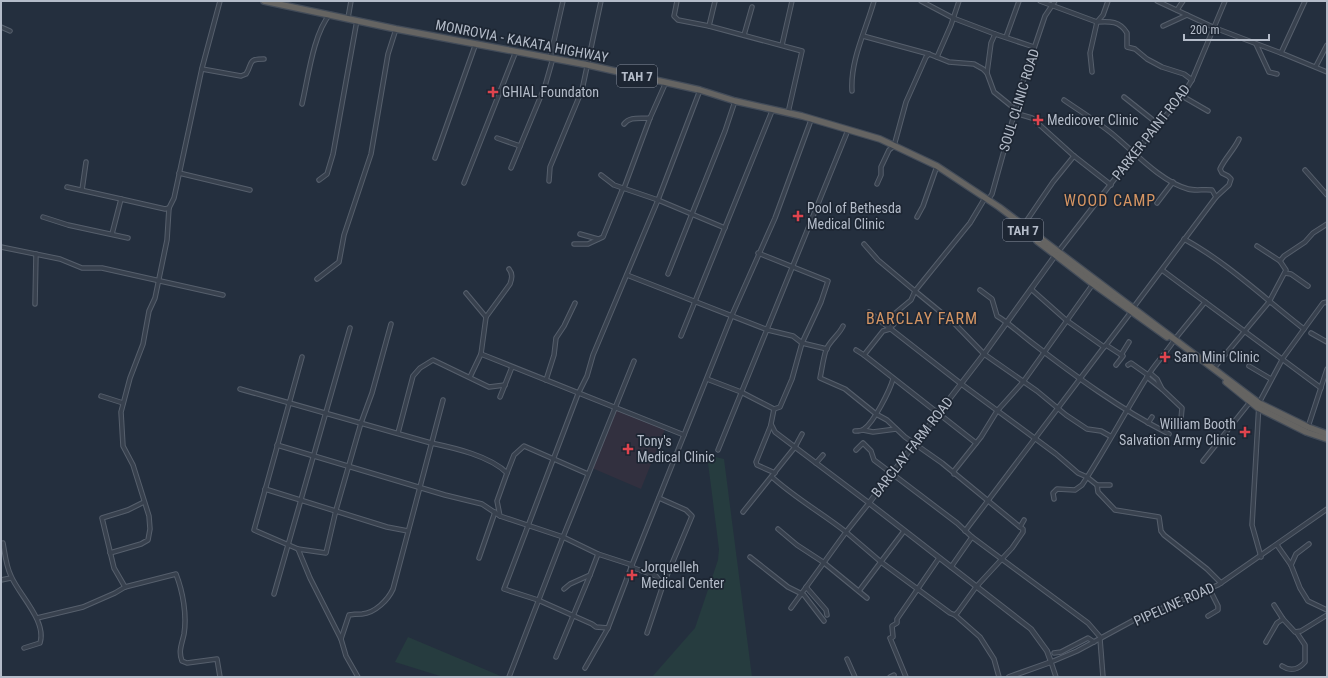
<svg xmlns="http://www.w3.org/2000/svg" width="1328" height="678" font-family="'Roboto Condensed',sans-serif">
<style>
.medical{fill:#32303f}
.green{fill:#263c3f}
.lines{fill:none;stroke-linecap:round;stroke-linejoin:round}
.minor-casing{stroke:#565f6c;stroke-width:5.5}
.tertiary-casing{stroke:#565f6c;stroke-width:6}
.trunk-casing{stroke:#434c59;stroke-width:8}
.minor{stroke:#38414e;stroke-width:3.5}
.tertiary{stroke:#38414e;stroke-width:4}
.trunk{stroke:#656462;stroke-width:5.5}
.health-dot{fill:#e0444e;stroke:#1d2633;stroke-width:1.5}
.labels{text-anchor:middle;stroke-width:3.5;stroke-linejoin:round;paint-order:stroke}
.shield{fill:#1d2633;stroke:#878f9c;stroke-width:1}
.shield-label{font-size:13px;font-weight:bold;fill:#b4bcc9}
.street-label{font-size:14px;fill:#b4bcc9;stroke:#1d2633}
.poi-label{font-size:14px;fill:#b4bcc9;stroke:#1d2633;text-anchor:start}
.quarter-label{font-size:16px;letter-spacing:1px;fill:#d59563;stroke:#1d2633}
</style>
<rect width="100%" height="100%" fill="#242f3e"/>
<path class="medical" d="M615 409 665 429 641 489 592 468Z"/>
<g class="green">
<path d="M707 455 724 459 752 677H652L695 628 718 560 719 549Z"/>
<path d="M408 637 503 677H443L395 662Z"/>
</g>
<g class="lines">
<defs>
<g id="minor">
<path d="M677 1 674 16 678 20 709 26 802 51 788 113"/>
<path d="M921 1 953 18 995 34"/>
<path d="M1040 1 1097 22 1090 53 1092 72"/>
<path d="M1157 1 1215 28 1281 53 1327 72"/>
<path d="M1177 10 1183 1"/>
<path d="M348 18 351 1"/>
<path d="M1097 22C1110 21 1120 21 1127 33V47L1135 49 1147 59 1162 67 1184 74 1192 80"/>
<path d="M1097 22 1103 15 1108 1"/>
<path d="M709 26 715 1"/>
<path d="M1163 26 1187 15"/>
<path d="M1 27 10 31"/>
<path d="M744 35 752 7"/>
<path d="M863 36 929 54"/>
<path d="M1006 37 1019 1"/>
<path d="M1256 44 1269 72 1277 74"/>
<path d="M782 45 792 1"/>
<path d="M1281 53 1305 1"/>
<path d="M937 57 951 25 959 1"/>
<path d="M550 58 563 1"/>
<path d="M1316 66 1327 45"/>
<path d="M202 69 241 76 246 74C253 63 247 59 264 59"/>
<path d="M987 73 991 43 995 34 1034 47"/>
<path d="M852 91C850 60 866 30 874 1"/>
<path d="M1182 96 1208 111"/>
<path d="M1124 97 1158 124"/>
<path d="M1064 100C1081 112 1100 123 1116 137 1136 154 1162 182 1188 189 1195 191 1204 189 1212 190L1216 197 1133 308"/>
<path d="M302 104C308 79 313 34 330 14"/>
<path d="M1015 113 1032 118 1074 156 1111 185"/>
<path d="M624 124C630 116 640 119 650 118"/>
<path d="M497 138 520 146"/>
<path d="M435 158 476 43"/>
<path d="M511 168 545 86 553 58"/>
<path d="M1305 170 1327 195"/>
<path d="M179 173 250 190"/>
<path d="M601 175 614 185 658 200 725 228"/>
<path d="M319 180 327 174 333 154 357 20"/>
<path d="M549 181 550 167 582 90 601 1"/>
<path d="M464 183 516 51"/>
<path d="M877 184 881 175V167L889 150 894 146 906 102 926 57 929 54 949 62 974 64 983 69 987 73 994 92 1015 109"/>
<path d="M67 187 121 199"/>
<path d="M624 188 650 118 666 82"/>
<path d="M82 190 86 162"/>
<path d="M1216 197 1229 185 1231 179 1228 176 1222 173 1220 169C1225 158 1234 150 1239 139"/>
<path d="M985 198 970 223 915 291 954 323 984 354 1037 391 1066 415 1087 429 1101 431 1110 436"/>
<path d="M988 200 992 194 1025 75 1045 16 1055 1"/>
<path d="M1157 203 1173 182"/>
<path d="M43 217 68 225 128 238"/>
<path d="M917 217 923 206 937 166"/>
<path d="M1023 226 1053 182 1074 156"/>
<path d="M112 234 121 199 165 209 169 208"/>
<path d="M580 234 598 239"/>
<path d="M1184 239C1228 263 1265 299 1304 329L1283 358 1259 403 1252 525 1261 557"/>
<path d="M574 244H588L603 237 623 188"/>
<path d="M864 244 878 260 915 291 911 300 893 315 894 324 890 328"/>
<path d="M1257 246 1280 261 1286 270 1269 302"/>
<path d="M1 247 60 259 82 268H102L223 295"/>
<path d="M1058 252 1134 154 1182 96 1192 80 1225 1"/>
<path d="M758 253 828 281 821 302 802 343 792 379 780 407 774 409"/>
<path d="M1280 261 1284 256 1305 242 1313 233 1327 224"/>
<path d="M1162 270 1321 388"/>
<path d="M1285 273 1291 274 1308 286"/>
<path d="M668 274 725 131 735 101"/>
<path d="M627 275 768 330 793 336 802 343 827 349"/>
<path d="M317 279 339 262 344 235 371 154 388 54 396 29"/>
<path d="M1031 289 1066 320 1104 347 1106 345 1123 356 1116 365"/>
<path d="M980 290 992 299 997 316C1009 323 1019 333 1031 342 1075 376 1120 409 1169 434"/>
<path d="M466 293 486 317 481 354 684 435"/>
<path d="M35 304 36 254"/>
<path d="M869 312 960 383 1056 454 1078 473 1087 477 1097 485H1110"/>
<path d="M486 317 510 284C512 278 513 274 509 269"/>
<path d="M843 326C839 335 830 340 826 350 823 359 822 369 820 378L845 389 876 414 887 420 905 437 942 463 1020 527"/>
<path d="M890 329 883 331 864 355 976 443"/>
<path d="M1304 329 1323 303 1327 302"/>
<path d="M1311 333 1327 342"/>
<path d="M681 336 772 111"/>
<path d="M1175 339 1205 302"/>
<path d="M1106 345 1131 312"/>
<path d="M856 350 864 355"/>
<path d="M1121 355 1129 342"/>
<path d="M302 357 254 530 298 549 326 553 336 510 361 423 372 393 391 324"/>
<path d="M1128 365 1131 363 1148 375"/>
<path d="M1249 366 1271 379"/>
<path d="M1214 368 1269 302"/>
<path d="M1150 373 1157 379 1162 389 1182 408 1181 419"/>
<path d="M470 377 481 354"/>
<path d="M1147 377 1162 389"/>
<path d="M707 379 741 392 774 409 771 424 775 432 869 503 846 532 881 562 950 613 955 615 958 612 976 587 1012 548 1023 532V529L1020 527 1024 520"/>
<path d="M546 380 554 355 556 338 564 326 575 303"/>
<path d="M240 389 431 443C455 448 490 456 507 473L497 501 500 516 563 537 598 554 632 565"/>
<path d="M101 396 123 403"/>
<path d="M500 397 512 367"/>
<path d="M1148 423 1152 417"/>
<path d="M771 425 756 462 757 465 775 473"/>
<path d="M1308 427 1327 369"/>
<path d="M863 430 873 432 896 429"/>
<path d="M855 431C858 431 862 431 864 429 874 422 890 390 893 379"/>
<path d="M398 433 413 376 420 368 433 360 489 387 505 385"/>
<path d="M277 445 445 495 482 504 500 516"/>
<path d="M718 450 848 130"/>
<path d="M856 450 863 443 871 451 874 460 957 523 972 537 951 567"/>
<path d="M1203 461 1250 402"/>
<path d="M816 463 823 455"/>
<path d="M507 473 514 455 524 446 588 474"/>
<path d="M954 474V471L981 437 997 411 1023 382 1093 284"/>
<path d="M772 477C795 498 822 513 846 532L791 608"/>
<path d="M1097 485 1098 492 1115 510 1159 517 1161 531 1164 535 1207 569 1221 583"/>
<path d="M265 489 387 527 408 531"/>
<path d="M1054 499 1053 493 1057 489 1075 490 1082 485C1105 450 1125 412 1147 377 1155 364 1165 354 1173 342"/>
<path d="M743 512 795 447 802 434"/>
<path d="M778 529 797 545 823 562 867 598"/>
<path d="M965 531 1104 347"/>
<path d="M972 537 1088 623 1101 638"/>
<path d="M3 543C5 554 6 566 11 576 19 595 47 621 40 643L24 648"/>
<path d="M1277 545 1291 565 1300 588 1308 601 1327 610"/>
<path d="M298 549 310 578 341 639"/>
<path d="M110 553 141 544 148 540 150 529 149 516 133 465 123 446 121 412 130 378 143 344 149 311 155 298 167 240 169 208 174 198 202 68 220 1"/>
<path d="M750 557 788 587 804 595 824 621"/>
<path d="M479 558 495 512"/>
<path d="M1291 565 1296 554 1309 544"/>
<path d="M631 567 656 576 663 585"/>
<path d="M1 580 11 578"/>
<path d="M125 587 114 568 102 518 128 510 144 502"/>
<path d="M806 587 826 610 827 615"/>
<path d="M564 589 570 584 590 575 598 554"/>
<path d="M859 591 904 531"/>
<path d="M274 594 350 328"/>
<path d="M1274 605 1283 619 1295 632 1301 631 1327 615"/>
<path d="M955 615 980 637 994 659 999 677"/>
<path d="M1208 616 1218 610V606L1209 588"/>
<path d="M37 618 83 607 115 593 125 587 176 574C183 592 187 615 184 634 182 644 178 651 182 661L187 663 217 659 220 677"/>
<path d="M608 628 596 627 592 624 538 600 504 589 578 394 587 376 593 355 658 200 700 90"/>
<path d="M647 633 663 585 692 516 686 510 659 498"/>
<path d="M1100 639 1103 677"/>
<path d="M1266 642 1277 623 1283 619"/>
<path d="M1054 653 1061 652 1088 638 1094 642"/>
<path d="M556 657 590 575"/>
<path d="M847 659 855 677"/>
<path d="M1282 666C1291 672 1299 669 1305 662V645L1297 633"/>
<path d="M585 668 608 628 632 565 732 315 775 218 811 120"/>
<path d="M358 677 346 656 341 639 349 615C354 614 358 614 362 614 375 613 388 600 393 589L443 400"/>
<path d="M509 677 563 537 634 361"/>
<path d="M890 677 894 675"/>
<path d="M906 677 890 638 893 637 892 626 897 623V619L939 558"/>
<path d="M1056 677 1051 662 1077 651 1136 619 1218 585 1327 509"/>
</g>
<path id="tertiary" d="M1009 677 1051 662 1047 651 1031 629 869 503 984 354 1057 253"/>
<g id="trunk">
<path d="M264 1 396 29 588 65 700 90 735 101 802 116 880 139 937 166 999 207 1259 403 1308 427 1327 434"/>
<path d="M1037 241 1093 284 1167 337"/>
<path d="M1226 382 1258 408 1306 432 1327 439"/>
</g>
</defs>
<use href="#minor" class="minor-casing"/>
<use href="#tertiary" class="tertiary-casing"/>
<use href="#trunk" class="trunk-casing"/>
<use href="#minor" class="minor"/>
<use href="#tertiary" class="tertiary"/>
<use href="#trunk" class="trunk"/>
</g>
<g class="health-dot">
<path d="M491 86h4v4h4v4h-4v4h-4v-4h-4v-4h4z"/>
<path d="M1036 114h4v4h4v4h-4v4h-4v-4h-4v-4h4z"/>
<path d="M796 210h4v4h4v4h-4v4h-4v-4h-4v-4h4z"/>
<path d="M1163 351h4v4h4v4h-4v4h-4v-4h-4v-4h4z"/>
<path d="M1243 426h4v4h4v4h-4v4h-4v-4h-4v-4h4z"/>
<path d="M626 443h4v4h4v4h-4v4h-4v-4h-4v-4h4z"/>
<path d="M630 569h4v4h4v4h-4v4h-4v-4h-4v-4h4z"/>
</g>
<g class="labels">
<g class="shield">
<rect x="617" y="65" width="40" height="22" rx="3"/>
<rect x="1003" y="219" width="40" height="22" rx="3"/>
</g>
<g class="shield-label">
<text x="637" y="81">TAH 7</text>
<text x="1023" y="235">TAH 7</text>
</g>
<g class="street-label">
<text transform="translate(522 41) rotate(11)" y="5">MONROVIA - KAKATA HIGHWAY</text>
<text transform="translate(1019 100) rotate(-73)" y="5">SOUL CLINIC ROAD</text>
<text transform="translate(1151 132) rotate(-52)" y="5">PARKER PAINT ROAD</text>
<text transform="translate(912 447) rotate(-52)" y="5">BARCLAY FARM ROAD</text>
<text transform="translate(1174 604) rotate(-24)" y="5">PIPELINE ROAD</text>
</g>
<g class="poi-label">
<text x="502" y="97">GHIAL Foundaton</text>
<text x="1047" y="125">Medicover Clinic</text>
<text x="807" y="213">Pool of Bethesda<tspan x="807" dy="16">Medical Clinic</tspan></text>
<text x="1174" y="362">Sam Mini Clinic</text>
<text x="1236" y="429" text-anchor="end">William Booth<tspan x="1236" dy="16">Salvation Army Clinic</tspan></text>
<text x="637" y="446">Tony's<tspan x="637" dy="16">Medical Clinic</tspan></text>
<text x="641" y="572">Jorquelleh<tspan x="641" dy="16">Medical Center</tspan></text>
</g>
<g class="quarter-label">
<text x="1110" y="206">WOOD CAMP</text>
<text x="922" y="324">BARCLAY FARM</text>
</g>
</g>
<rect width="1328" height="678" fill="none" stroke="#b4bcc9" stroke-width="4"/>
<path d="M1184 34v6h85v-6" fill="none" stroke="#b4bcc9" stroke-width="2"/>
<text x="1190" y="34" font-size="12" fill="#b4bcc9" stroke="#1d2633" stroke-width="3" paint-order="stroke">200 m</text>
</svg>
